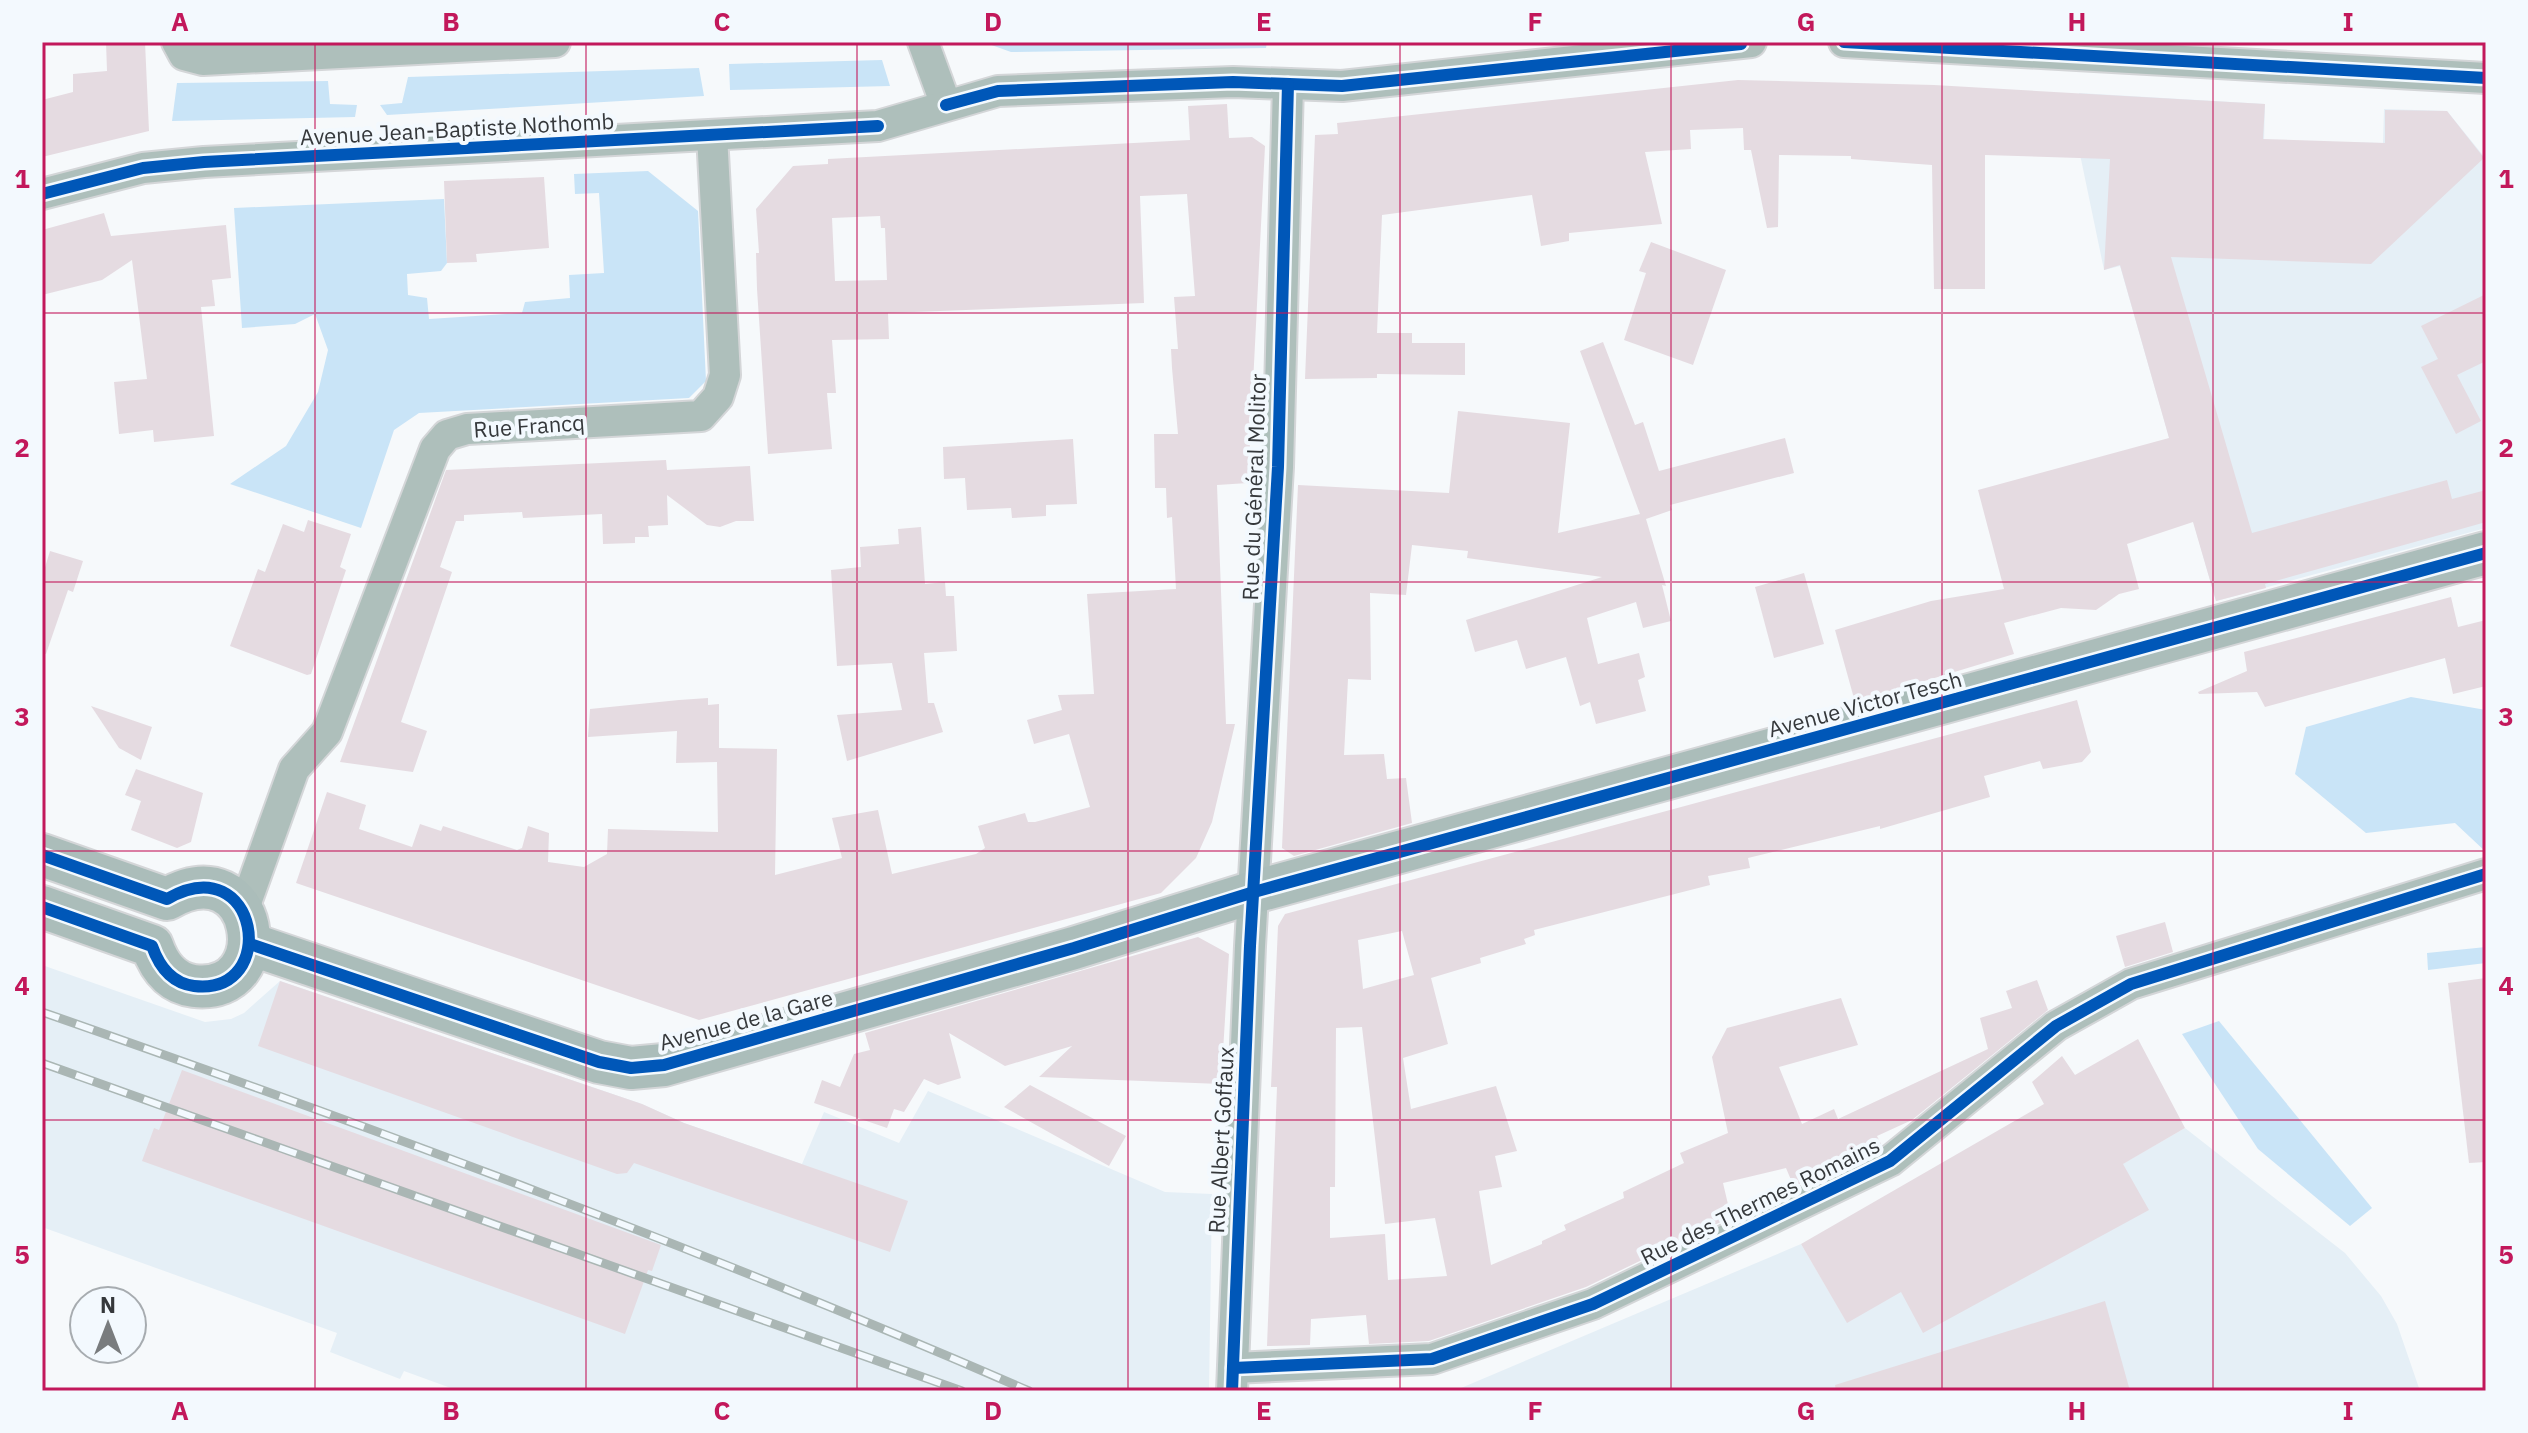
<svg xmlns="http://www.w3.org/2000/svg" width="2528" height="1433" font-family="'IBM Plex Sans',sans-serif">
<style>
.built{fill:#e5eff6}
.green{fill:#c9e4f7}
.building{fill:#e5dbe1;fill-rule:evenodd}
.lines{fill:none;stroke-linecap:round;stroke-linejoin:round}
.minor-casing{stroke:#d4d6d8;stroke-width:34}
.secondary-casing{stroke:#d4d6d8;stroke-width:46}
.minor{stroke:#aebfbb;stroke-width:30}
.secondary{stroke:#abbdba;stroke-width:42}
.rail-casing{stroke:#aab6b4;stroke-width:9}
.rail{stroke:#f3f9fe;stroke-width:6;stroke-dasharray:18;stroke-linecap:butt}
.cycleway-casing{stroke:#f3f9fe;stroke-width:17}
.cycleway{stroke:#0057b8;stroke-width:12}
.grid{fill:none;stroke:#c2185b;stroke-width:2;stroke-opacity:0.55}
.labels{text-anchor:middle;stroke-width:8;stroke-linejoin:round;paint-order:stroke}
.street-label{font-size:22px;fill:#35383b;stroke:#f3f9fe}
.neatline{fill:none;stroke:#c2185b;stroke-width:3}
.grid-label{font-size:26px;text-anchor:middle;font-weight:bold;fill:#c2185b}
</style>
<rect width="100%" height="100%" fill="#f6f9fb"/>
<g class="built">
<path d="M2079 93 2265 104 2264 141 2383 143 2384 109 2447 111 2486 159V528L2216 601 2120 266 2104 270 2076 135Z"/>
<path d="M42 965 205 1022 231 1019 244 1013 280 981 642 1104 684 1123 802 1164 824 1112 899 1143 928 1091 1165 1192 1212 1194 1209 1391H459L404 1371 400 1379 330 1352 337 1333 42 1227Z"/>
<path d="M2185 1128 2345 1253 2381 1296 2397 1324 2420 1391H1454L1801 1244 1847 1322Z"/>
</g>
<g class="green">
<path d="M983 42H1267L1266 48 1011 52Z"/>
<path d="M882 60 890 86 730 90 729 64Z"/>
<path d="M699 68 704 96 387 115 380 105 402 103 408 77Z"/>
<path d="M328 81 330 104 357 105 355 117 172 121 177 83Z"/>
<path d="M648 171 698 211 706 381 689 398 419 413 394 430 361 528 230 484 286 446 318 392 328 350 315 314 295 324 242 328 234 208 444 199 447 263 441 271 407 274 408 295 427 298 429 319 522 313 525 302 570 298 569 275 604 273 599 193 575 194 574 174Z"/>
<path d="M2411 697 2486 710V852L2455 823 2366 833 2295 774 2306 727Z"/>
<path d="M2486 947V963L2428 970 2427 953Z"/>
<path d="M2219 1021 2372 1208 2350 1226 2258 1149 2182 1034Z"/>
</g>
<g class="building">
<path d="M106 42H145L149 131 42 157V100L73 92V74L107 71Z"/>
<path d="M1738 80 1934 85 2265 104 2263 139 2385 143V110L2447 111 2484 158 2371 264 2171 257 2252 533 2447 480 2452 499 2486 490V522L2265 584 2266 588 2216 601 2193 522 2127 544 2139 589 2119 594 2096 610 2061 608 2004 623 2014 654 1855 702 1835 630 1931 601 2004 589 1978 490 2169 438 2120 265 2104 270 2110 159 1985 155V289H1934L1932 165 1851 159V156L1779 155 1778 227 1767 228 1751 150H1744L1743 128 1690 130 1691 149 1645 152 1662 224 1569 233V241L1541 246 1532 195 1382 215 1377 333H1412V343H1465V375L1377 374V378L1305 379 1315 135 1338 134 1337 123Z"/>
<path d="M1227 104 1229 138 1252 137 1265 146 1248 483 1217 485 1226 724H1235L1212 822 1196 858 1161 893 699 1020 296 883 327 792 366 805 359 829 412 847 420 824 441 831 443 826 517 850 522 848 528 826 549 833 548 862 584 867 607 854 608 829 718 832 717 762 676 763 677 731 588 737 590 709 679 700 708 698V705L719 704V748L777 749 775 875 842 858 832 818 878 810 892 874 976 854 985 848 978 826 1025 813 1028 822H1035L1090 807 1069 734 1034 744 1027 720 1062 710 1058 695 1094 694 1087 594 1176 589 1172 517 1167 518 1166 488H1155L1154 434H1178L1172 368 1171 349H1178L1174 297 1195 296 1187 194 1140 196 1144 303 888 313 889 339 832 340 836 393H827L832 449 768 454 757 289 756 253H759L756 209 793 166 828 164V159L1190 140 1188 106ZM880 216 881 228H885L887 280 835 281 832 218Z"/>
<path d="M544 177 549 248 476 254 477 262 447 263 444 181Z"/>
<path d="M104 213 111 236 226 225 231 278 212 280 215 306 201 307 214 436 154 442 153 430 119 434 114 382 147 379 132 260 102 280 42 295V230Z"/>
<path d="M1651 242 1726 270 1693 365 1624 340 1646 273 1639 271Z"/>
<path d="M2486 294V361L2457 375 2481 421 2456 434 2421 367 2438 359 2421 326Z"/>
<path d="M1603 342 1635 425 1643 422 1659 471 1785 438 1794 473 1670 505 1672 510 1646 519 1666 586 1662 585 1671 621 1643 628 1636 602 1587 618 1598 664 1639 653 1645 677 1638 680 1646 711 1596 724 1590 702 1580 706 1566 657 1526 669 1517 640 1475 652 1466 620 1602 577 1467 558 1468 551 1412 545 1406 595 1370 593 1371 680 1348 679 1344 755 1384 754 1387 779 1406 778 1412 823 1294 856 1282 848 1298 485 1449 493 1458 411 1570 423 1558 533 1640 514 1580 351Z"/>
<path d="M1073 439 1077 504 1046 505V516L1012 518 1011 508 967 510 965 478 944 479 943 447Z"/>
<path d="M666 460 667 470 750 466 754 521H736L720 527 707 525 667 495 668 525 648 526 649 537H635V543L603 544 602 514 523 518 522 512 464 515V521H456L440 567 452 572 401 722 427 731 413 772 340 762 446 470Z"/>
<path d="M308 520 351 534 340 567 346 570 311 674 307 675 230 646 258 569 265 572 283 524 304 532Z"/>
<path d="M921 527 925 584 945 582 946 596H954L957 651 924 653 928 703H934L943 732 847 761 837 715 902 710 892 663 837 666 831 570 861 567 860 547 899 544 898 529Z"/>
<path d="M50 551 83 561 73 592 68 590 46 654 42 653V577Z"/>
<path d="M1804 573 1824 644 1774 658 1755 587Z"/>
<path d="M2451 597 2458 627 2486 620V686L2453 694 2445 658 2265 707 2257 692 2199 694 2198 692 2247 671 2244 652Z"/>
<path d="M2077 700 2091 752 2082 762 2043 769 2040 761 1984 776 1990 797 1880 829V826L1748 858 1750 868 1708 876 1710 885 1534 930 1535 935 1524 939 1526 944 1480 958 1481 963 1431 978 1448 1044 1403 1058 1411 1109 1496 1086 1517 1151 1495 1156 1502 1187 1479 1191 1491 1265 1542 1244V1241L1566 1230 1564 1225 1624 1198 1623 1192 1684 1163 1680 1153 1728 1133 1712 1057 1727 1028 1841 998 1858 1045 1779 1067 1802 1124 1834 1109 1838 1119 1988 1049 1980 1018 2012 1008 2006 991 2037 980 2048 1010 1912 1120 1877 1136 1881 1144 1794 1187 1786 1168 1723 1183 1731 1217 1586 1287 1429 1341 1369 1344 1366 1315 1311 1319 1310 1345 1267 1346 1277 1087H1271L1278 926 1285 914ZM1402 931 1414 975 1363 989 1358 940ZM1362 1027 1385 1224 1435 1218 1447 1276 1388 1280 1385 1234 1330 1238V1187H1335L1336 1028Z"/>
<path d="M91 706 152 727 141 760 119 748Z"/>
<path d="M136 769 203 793 191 842 177 848 131 830 141 801 125 795Z"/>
<path d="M2165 922 2173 952 2125 967 2116 936Z"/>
<path d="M1198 937 1229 954 1221 1084 1039 1077 1072 1046 1005 1066 949 1033 961 1078 938 1085 924 1079 904 1112 894 1109 887 1128 814 1103 822 1080 840 1087 854 1054 870 1050 865 1033Z"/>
<path d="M2486 978V1162L2469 1163 2448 983Z"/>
<path d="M280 981 642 1104 684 1123 908 1201 890 1252 634 1163 627 1173 617 1174 258 1046Z"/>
<path d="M2138 1039 2185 1128 2123 1164 2149 1210 1923 1333 1901 1292 1847 1323 1801 1244 2044 1104 2032 1082 2062 1056 2075 1075Z"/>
<path d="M182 1070 661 1245 652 1271 648 1270 625 1334 142 1161 154 1128 159 1130Z"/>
<path d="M1030 1085 1126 1136 1109 1166 1004 1107Z"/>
<path d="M2105 1301 2130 1391H1836L1835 1385Z"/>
</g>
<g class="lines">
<defs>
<g id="minor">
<path d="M177 42 184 55 203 60 555 42"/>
<path d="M923 42 946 105"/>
<path d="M1844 42 2486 78"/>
<path d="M42 194 143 168 204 162 878 126 998 91 1233 82 1342 86 1751 42"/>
<path d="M243 911 294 769 327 732 435 449 447 435 467 429 701 416 718 397 725 375 712 135"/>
<path d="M1233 1368 1432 1359 1593 1304 1890 1161 2056 1026 2131 984 2486 874"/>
<path d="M1232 1391 1250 946 1278 467 1288 84"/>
</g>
<g id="secondary">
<path d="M42 855 167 899C259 846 281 996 194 986 171 983 159 966 152 946L42 907"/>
<path d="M250 944 599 1062 631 1068 664 1065 1074 948 1254 892 2486 553"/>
</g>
</defs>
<use href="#minor" class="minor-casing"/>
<use href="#secondary" class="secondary-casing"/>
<use href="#minor" class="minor"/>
<use href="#secondary" class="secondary"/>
<defs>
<g id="rail">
<path d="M42 1012C375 1128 705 1250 1029 1391"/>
<path d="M42 1063 962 1391"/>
</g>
</defs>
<use href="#rail" class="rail-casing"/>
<use href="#rail" class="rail"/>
<defs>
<g id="cycleway">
<path d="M1844 42 2486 78"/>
<path d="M946 105 998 91 1233 82 1342 86 1741 44"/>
<path d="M42 194 143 168 204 162 878 126"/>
<path d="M42 855 167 899C259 846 281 996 194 986 171 983 159 966 152 946L42 907"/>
<path d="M250 944 599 1062 631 1068 664 1065 1074 948 1254 892 2486 553"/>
<path d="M1233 1368 1432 1359 1593 1304 1890 1161 2056 1026 2131 984 2486 874"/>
<path d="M1232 1391 1250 946 1278 467 1288 84"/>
</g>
</defs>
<use href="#cycleway" class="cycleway-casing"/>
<use href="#cycleway" class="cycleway"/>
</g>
<path class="grid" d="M315 42V1391M586 42V1391M857 42V1391M1128 42V1391M1400 42V1391M1671 42V1391M1942 42V1391M2213 42V1391M42 313H2486M42 582H2486M42 851H2486M42 1120H2486"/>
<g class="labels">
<g class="street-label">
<text transform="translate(457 129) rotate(-3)" y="8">Avenue Jean-Baptiste Nothomb</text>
<text transform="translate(529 426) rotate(-4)" y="8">Rue Francq</text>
<text transform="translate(1254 487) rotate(-88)" y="8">Rue du Général Molitor</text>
<text transform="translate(1865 704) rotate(-15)" y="8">Avenue Victor Tesch</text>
<text transform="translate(746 1020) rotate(-15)" y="8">Avenue de la Gare</text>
<text transform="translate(1221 1140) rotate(-87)" y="8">Rue Albert Goffaux</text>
<text transform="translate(1760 1201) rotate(-26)" y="8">Rue des Thermes Romains</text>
</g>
</g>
<rect width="2528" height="1433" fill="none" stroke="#f3f9fe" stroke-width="88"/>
<g transform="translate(108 1325)"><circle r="38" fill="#f3f9fe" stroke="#a7acb0" stroke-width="2"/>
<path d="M0-6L14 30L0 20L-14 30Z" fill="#797c7e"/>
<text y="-12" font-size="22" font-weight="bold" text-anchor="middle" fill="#35383b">N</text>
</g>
<rect x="44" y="44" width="2440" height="1345" class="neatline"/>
<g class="grid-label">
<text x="180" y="31">A</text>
<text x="451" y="31">B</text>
<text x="722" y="31">C</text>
<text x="993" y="31">D</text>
<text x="1264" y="31">E</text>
<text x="1535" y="31">F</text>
<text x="1806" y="31">G</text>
<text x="2077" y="31">H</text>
<text x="2348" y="31">I</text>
<text x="22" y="188">1</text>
<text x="2506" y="188">1</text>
<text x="22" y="457">2</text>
<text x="2506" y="457">2</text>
<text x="22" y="726">3</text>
<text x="2506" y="726">3</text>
<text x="22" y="995">4</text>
<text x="2506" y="995">4</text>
<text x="22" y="1264">5</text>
<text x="2506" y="1264">5</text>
<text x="180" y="1420">A</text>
<text x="451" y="1420">B</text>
<text x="722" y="1420">C</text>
<text x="993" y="1420">D</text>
<text x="1264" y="1420">E</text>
<text x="1535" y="1420">F</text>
<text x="1806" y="1420">G</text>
<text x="2077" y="1420">H</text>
<text x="2348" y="1420">I</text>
</g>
</svg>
